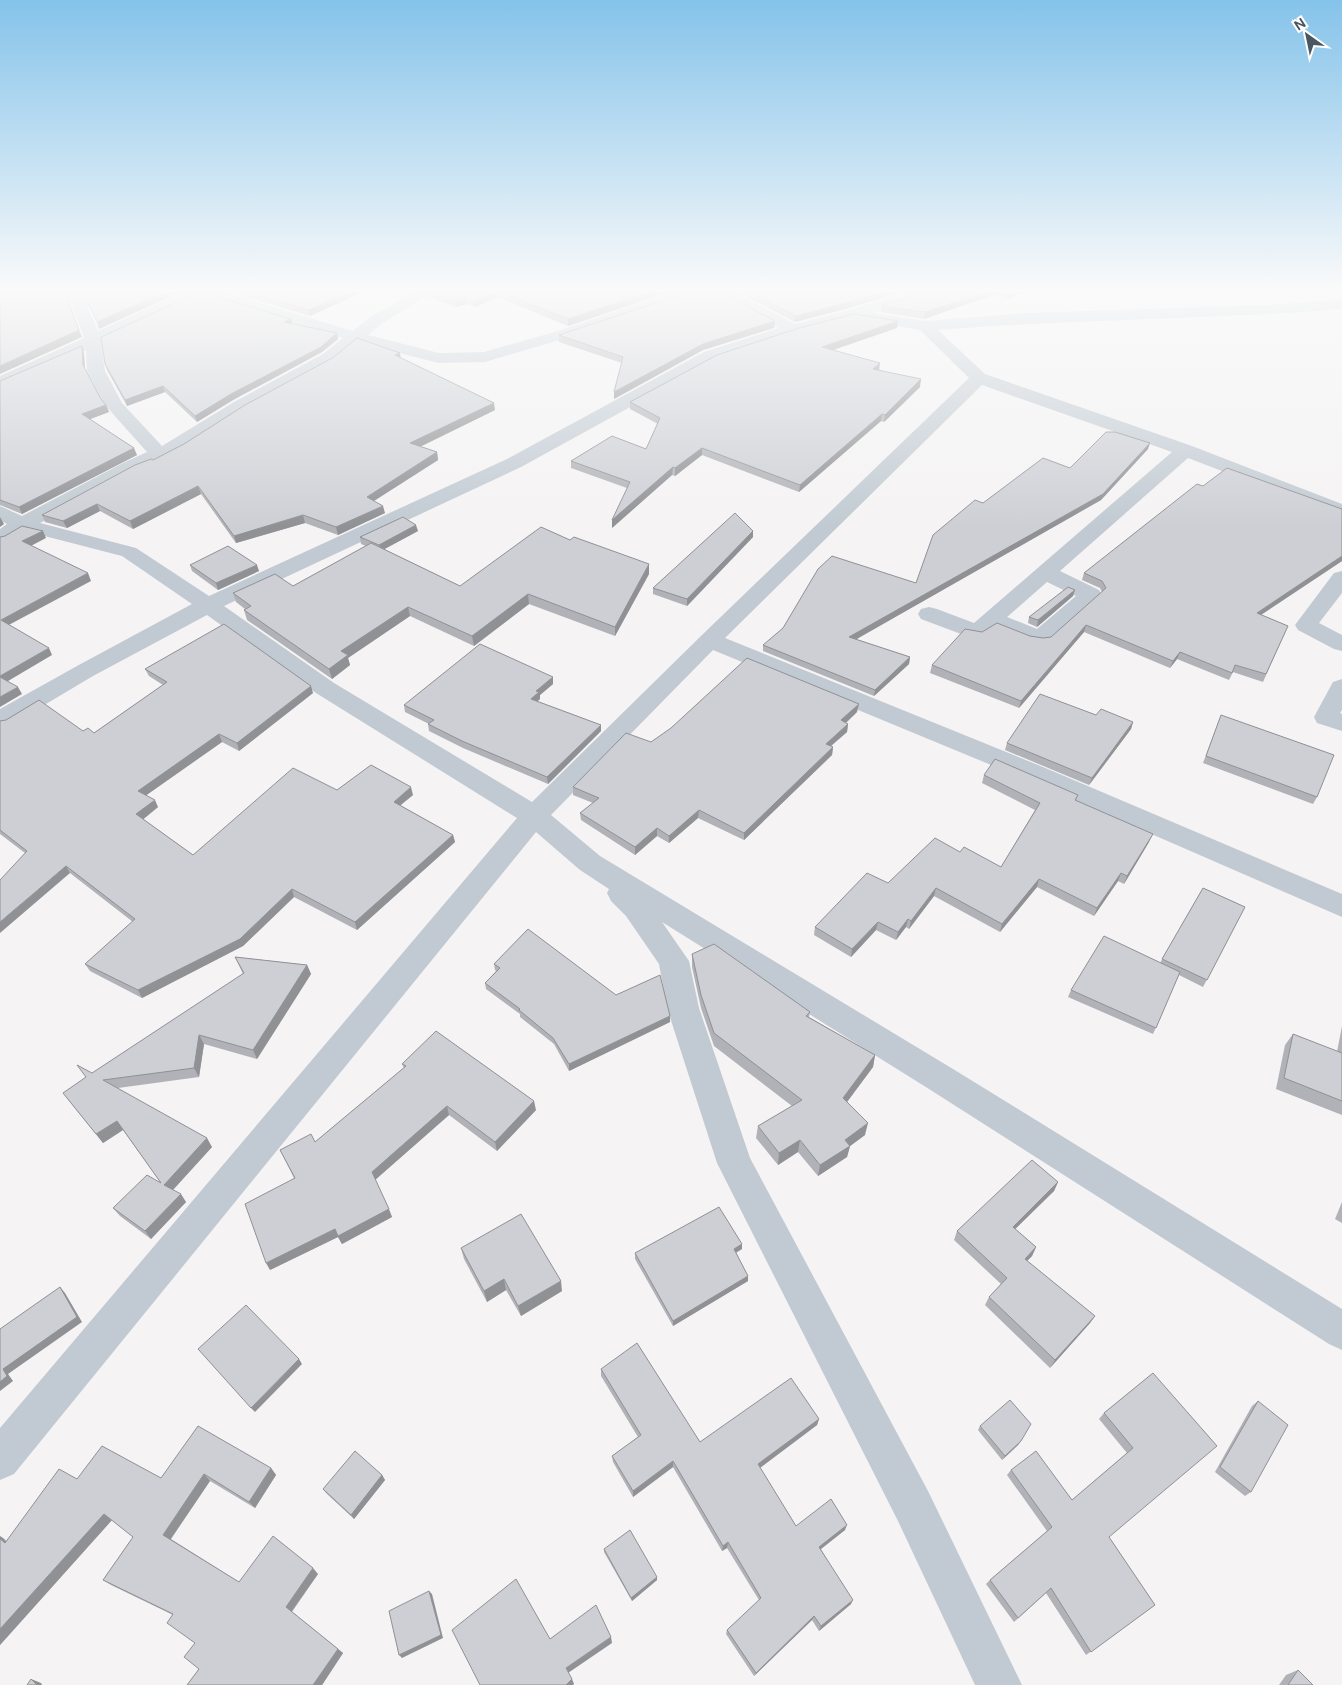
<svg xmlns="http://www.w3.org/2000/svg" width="1342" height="1685" font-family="'DM Sans',sans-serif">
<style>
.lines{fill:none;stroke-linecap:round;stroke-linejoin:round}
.minor{fill:#c1cad2;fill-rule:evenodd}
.wall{fill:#b0b2b7}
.shaded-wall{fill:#909195}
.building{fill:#cdcfd5;stroke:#909195}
</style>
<rect width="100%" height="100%" fill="#f5f3f3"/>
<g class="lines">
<g class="minor">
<path d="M67 292H81L98 331 184 292H223L353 331 369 318 413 292H430L428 295 381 324 368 335 439 353 484 352 561 330 673 292H695L692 295 573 336 485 362 439 363 358 343 335 362 246 410 185 450 137 471 40 523 136 548 209 596 507 459 704 352 779 328 718 295 716 292H734L795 324 846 311 907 292H929L926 295 873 313 925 321 1026 313 1269 305 1342 299V309C1208 320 1073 319 938 330L985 374 1192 446 1342 504V517L1188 458 1060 571 1099 590 1102 595 1048 643C1031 647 1011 635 995 628 986 636 981 640 969 637L921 619 918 614 921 609 929 607 937 609 974 623 1172 452 982 385 725 638 1043 767 1342 894V917L1025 779 713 650 551 815 600 856 953 1069 1342 1309V1350L1329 1344 929 1089 662 922 689 961 699 1008 750 1158 928 1491 1022 1685H975L898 1521 717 1163 667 1008 659 964 626 916 611 901 607 893 609 889 580 870 536 832 14 1474 0 1480V1428L517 818 316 693 207 615 93 676 9 726 0 728V709L77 666 192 604 122 556 25 531 7 542 0 544V529L7 524 0 520V506L22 516 123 463 147 452 105 405 87 371 86 350 0 388V376L84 338ZM202 295 343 338 323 354 234 402 162 446 122 403 105 371 101 342ZM854 319 920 330 969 378 702 635 532 802 334 683 224 606 521 467 716 360 798 333ZM1047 582 1076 596 1037 629 1007 617Z"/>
<path d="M1342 571V593L1319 623 1342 635V651L1334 649 1298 630 1295 625 1334 573Z"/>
<path d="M1342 679V710L1340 713 1342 714V731L1317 723 1314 717 1333 682Z"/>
</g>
</g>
<g class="wall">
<path d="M228 292H363L310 316Z"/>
<path d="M427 292H669L568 326 498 297 475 307 467 304 456 307 428 297Z"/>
<path d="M737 292H902L845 309 795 322Z"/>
<path d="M924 292H1023L1008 299 996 294 924 319 881 312 882 306Z"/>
<path d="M1326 292H1342V293Z"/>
<path d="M291 319 292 324 338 339 322 352 233 400 197 422 165 392 127 406 107 370 105 364Z"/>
<path d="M775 321 774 328 703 350 614 399V392L622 363 559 342V335Z"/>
<path d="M897 328 833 350 920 387 884 422 881 421 799 492 702 455 675 476 672 475 612 528 627 488 571 468V461L646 449 658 424 630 409V402Z"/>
<path d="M84 353 85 370 101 399 106 405 109 412 90 419 137 455 22 514 0 505V381Z"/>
<path d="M400 353V358L495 410 420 447 437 452 438 460 374 501 385 513 338 535 305 523 236 543 201 494 133 529 100 511 67 528 45 522 42 515 153 460Z"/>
<path d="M1148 449 1101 500 856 639 910 657 909 664 874 696 763 651V645L916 583 983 503 1070 468Z"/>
<path d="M418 531 384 549 460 586 649 574 615 636 529 604 474 646 410 616 348 658 350 665 332 679 247 620 244 610 245 609 236 602 233 593 293 586 366 546 361 544 360 537Z"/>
<path d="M753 531V537L687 606 653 594V588Z"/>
<path d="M1342 561 1261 615 1288 626 1263 682 1233 672 1229 680 1177 659 1170 668 1084 632 1019 708 930 673 932 665 982 632 1043 638 1051 637 1102 592 1100 588 1082 580 1084 573Z"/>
<path d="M190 565 259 571 218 590 192 571Z"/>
<path d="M1075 590 1073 596 1037 627 1028 623 1029 617Z"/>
<path d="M145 669 313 693 239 751 222 742 146 795 158 807 143 819 193 855 337 790 413 795 400 805 453 835 455 842 357 930 294 897 243 946 142 998 90 971 85 964 133 922 70 873 25 853 0 834V721L94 733 163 685 149 676Z"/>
<path d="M553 677V684L540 695V699L537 701 601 725V731L548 784 463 748 429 731 428 724H429L405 712 404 705Z"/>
<path d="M857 712 846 723 848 724 847 732 831 746 833 747 832 755 744 840 698 818 669 843 657 836 635 855 581 820 580 813 593 803 573 795V787L651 742Z"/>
<path d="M1096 715 1133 722 1131 729 1089 785 1005 750 1007 743Z"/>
<path d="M1221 715 1317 797 1313 804 1203 763Z"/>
<path d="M984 775 1078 795 1076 801 1149 842 1124 884 1118 881 1094 916 1037 887 1000 932 934 896 909 929 906 927 896 940 876 930 851 957 814 935 815 927 888 883 960 852 1001 867 1035 810 982 783Z"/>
<path d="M1203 888 1245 907 1203 987 1179 975 1153 1034 1068 997 1071 990 1160 963Z"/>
<path d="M692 954 810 1012 809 1017 875 1055 873 1067 847 1102 865 1135 850 1146 847 1157 818 1176 798 1152 778 1165 756 1138 758 1126 792 1106 714 1046 701 1008 692 967Z"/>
<path d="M235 957 307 965 311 974 257 1059 204 1044 199 1077 118 1088 212 1147 173 1190 186 1202 151 1239 120 1216 113 1208 161 1183 123 1130 103 1143 63 1093 243 974Z"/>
<path d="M494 964 616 995 670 1022 569 1071 554 1044 520 1017V1014L486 989 485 983 496 971 495 970Z"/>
<path d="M1342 1026V1115L1276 1089 1285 1045 1293 1034 1337 1052Z"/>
<path d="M402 1064 536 1110 497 1151 449 1115 375 1180 392 1217 342 1244 338 1237 270 1270 294 1178 280 1150 315 1142 404 1068Z"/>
<path d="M1058 1182 1054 1191 1015 1229 1036 1247 1032 1256 1027 1261 1095 1316 1090 1323 1050 1368 985 1305 989 1297 1001 1284 954 1240 957 1231Z"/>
<path d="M1342 1202V1223L1335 1219Z"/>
<path d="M742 1244V1249L736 1253 748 1276V1281L673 1326 635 1259V1253Z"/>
<path d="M461 1248 562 1291 521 1316 506 1290 487 1302 464 1259Z"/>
<path d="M601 1369 700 1442 819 1419 817 1425 760 1468 796 1526 845 1530 821 1549 851 1604 819 1631 812 1620 754 1676 726 1634 727 1630 759 1600 727 1548 722 1551 673 1467 633 1497 613 1462 612 1456 638 1437 601 1376Z"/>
<path d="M1153 1373 1109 1538 1155 1605 1086 1655 1046 1593 1014 1622 986 1584 990 1580 1047 1531 1007 1475 1011 1470 1072 1500 1127 1453 1099 1419 1104 1413Z"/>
<path d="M1258 1401 1251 1492 1245 1496 1215 1472 1252 1406Z"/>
<path d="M980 1426 1021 1441 1018 1445 1002 1460 978 1430Z"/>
<path d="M271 1468 276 1475 255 1508 210 1481 171 1539 239 1582 318 1574 292 1612 343 1653 322 1685H187L199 1669 195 1643 173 1615 111 1585 103 1580 133 1537 112 1520 0 1645 3 1538 6 1541 77 1479 161 1478Z"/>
<path d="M382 1475 385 1480 354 1519 326 1493 323 1489Z"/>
<path d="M604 1549 657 1580 632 1601 604 1552Z"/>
<path d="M1298 1670 1313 1685H1279L1286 1675Z"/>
</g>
<g class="shaded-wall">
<path d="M165 292H181L99 329 97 322Z"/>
<path d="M348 292H363L310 316 309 310Z"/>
<path d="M495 292H498V297L475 307 474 301Z"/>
<path d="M650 292H669L568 326V319Z"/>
<path d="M883 292H902L845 309 795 322 796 316Z"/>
<path d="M987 292H996V294L924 319 925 312Z"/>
<path d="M1011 292H1023L1008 299 1009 293Z"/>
<path d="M466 298 467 304 456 307 455 300Z"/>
<path d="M291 319 293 325 284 322Z"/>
<path d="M775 321 774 328 703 350 614 399V392L703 344Z"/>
<path d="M898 321 897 328 821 354 822 347Z"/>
<path d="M79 330 82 337 0 374V366Z"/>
<path d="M337 333 338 339 322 352 233 400 197 422 195 416 231 394Z"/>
<path d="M82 346 84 353 85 372 83 365Z"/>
<path d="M400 353 401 359 395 355Z"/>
<path d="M880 363 879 370 873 369Z"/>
<path d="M921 379 920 387 884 422 885 415Z"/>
<path d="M163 386 165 392 127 406 125 400Z"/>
<path d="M494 403 495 410 411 451 410 443Z"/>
<path d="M106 405 109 412 85 421 82 414Z"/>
<path d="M882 414 881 421 799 492 800 485Z"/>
<path d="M1150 443 1148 449 1101 500 848 644 849 637Z"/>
<path d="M134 448 137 455 22 514 19 507Z"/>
<path d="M702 448V455L675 476V468Z"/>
<path d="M437 452 438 460 369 504 367 497Z"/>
<path d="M673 467 672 475 612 528V520Z"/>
<path d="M198 486 201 494 133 529 130 521Z"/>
<path d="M97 504 100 511 67 528 63 521Z"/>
<path d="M383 506 385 513 338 535 336 527Z"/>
<path d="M303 515 305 523 236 543 234 536Z"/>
<path d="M0 517 4 524 0 527Z"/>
<path d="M416 525 418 531 381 551 379 545Z"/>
<path d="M43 531 46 538 25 549 22 541Z"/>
<path d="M753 531V537L687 606V599Z"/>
<path d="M1342 556V561L1253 620 1257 613Z"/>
<path d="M649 564V574L615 636V627Z"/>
<path d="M257 565 259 571 218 590 216 583Z"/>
<path d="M88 573 91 581 5 627 1 620Z"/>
<path d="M1075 590 1073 596 1037 627 1038 620Z"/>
<path d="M528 594 529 604 474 646 472 636Z"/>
<path d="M408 607 410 616 348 658 350 665 332 679 329 669 341 651Z"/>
<path d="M1086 625 1084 632 1019 708 1021 701Z"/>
<path d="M49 648 52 655 3 684 0 678V676Z"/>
<path d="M1180 652 1177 659 1170 668 1173 661Z"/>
<path d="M910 657 909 664 874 696 875 690Z"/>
<path d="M553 677V684L540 695V699L532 706 531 699 536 691Z"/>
<path d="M311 686 313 693 239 751 237 743Z"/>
<path d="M18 687 22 694 0 707V697Z"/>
<path d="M859 704 857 712 840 728 841 720Z"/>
<path d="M1133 722 1131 729 1089 785 1092 778Z"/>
<path d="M848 724 847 732 825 751 826 744Z"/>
<path d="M601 725V731L548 784 547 777Z"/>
<path d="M219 734 222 742 141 799 138 791Z"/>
<path d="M833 747 832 755 744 840V833Z"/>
<path d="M411 787 413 795 396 809 394 802Z"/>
<path d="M155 800 158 807 140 822 136 814Z"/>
<path d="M699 810 698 818 669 843V836Z"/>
<path d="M657 828V836L635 855V847Z"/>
<path d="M1153 834 1149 842 1124 884 1127 876Z"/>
<path d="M453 835 455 842 357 930 355 922Z"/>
<path d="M66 866 70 873 0 933V922Z"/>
<path d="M1121 873 1118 881 1094 916 1097 908Z"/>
<path d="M1039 879 1037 887 1000 932 1002 924Z"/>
<path d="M936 888 934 896 909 929 911 921Z"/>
<path d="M292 889 294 897 243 946 142 998 138 990Z"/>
<path d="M908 919 906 927 896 940 898 932Z"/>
<path d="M878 922 876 930 851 957 852 949Z"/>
<path d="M307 965 311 974 257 1059 253 1050Z"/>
<path d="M670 1016V1022L569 1071V1064Z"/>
<path d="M199 1035 204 1044 199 1077 194 1068Z"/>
<path d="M875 1055 873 1067 841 1110 843 1098Z"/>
<path d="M534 1101 536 1110 497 1151 495 1142Z"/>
<path d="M447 1106 449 1115 375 1180 372 1172Z"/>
<path d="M117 1121 123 1130 103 1143 96 1134Z"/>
<path d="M868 1123 865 1135 846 1149 850 1146 847 1157 818 1176 820 1165 845 1140Z"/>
<path d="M207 1138 212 1147 170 1193 164 1185Z"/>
<path d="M800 1140 798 1152 778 1165 779 1153Z"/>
<path d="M1058 1182 1054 1191 1009 1235 1013 1227Z"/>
<path d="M181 1194 186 1202 151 1239 145 1231Z"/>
<path d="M389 1209 392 1217 342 1244 338 1237 270 1270 266 1263 335 1229Z"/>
<path d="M742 1244V1249L733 1254 734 1249Z"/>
<path d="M1036 1247 1032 1256 1021 1267 1025 1259Z"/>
<path d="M748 1276V1281L673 1326V1321Z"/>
<path d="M504 1279 506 1290 487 1302 484 1291Z"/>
<path d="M561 1281 562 1291 521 1316 518 1306Z"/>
<path d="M60 1287 65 1293 82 1322 8 1374 13 1381 0 1391V1382L3 1369Z"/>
<path d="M1095 1316 1090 1323 1050 1368 1055 1360Z"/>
<path d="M299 1359 302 1364 255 1412 251 1408Z"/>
<path d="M819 1419 817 1425 757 1470 758 1464Z"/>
<path d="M1021 1441 1018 1445 1002 1460 1005 1456Z"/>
<path d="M673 1461V1467L633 1497V1491Z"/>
<path d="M271 1468 276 1475 255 1508 249 1502Z"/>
<path d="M204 1474 210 1481 170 1540 163 1535Z"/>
<path d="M382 1475 385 1480 354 1519 351 1515Z"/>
<path d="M104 1514 112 1520 0 1645V1629Z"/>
<path d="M847 1525 845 1530 817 1552 819 1547Z"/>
<path d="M0 1536 3 1538 14 1549 5 1543 0 1539Z"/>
<path d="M728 1542 727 1548 722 1551 723 1546Z"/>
<path d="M313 1568 318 1574 291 1612 286 1607Z"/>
<path d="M657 1577V1580L632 1601 631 1598Z"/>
<path d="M429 1591 432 1594 443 1638 402 1658 399 1655Z"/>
<path d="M853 1600 851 1604 819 1631 821 1626Z"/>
<path d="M814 1616 812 1620 754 1676 756 1673Z"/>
<path d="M611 1637 612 1643 568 1673 566 1668Z"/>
<path d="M338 1649 343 1653 322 1685H313Z"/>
<path d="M31 1679 41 1683 42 1685H37Z"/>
<path d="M572 1679 574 1684 573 1685H566Z"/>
</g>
<g class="building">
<path d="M0 292H65L79 330 0 366Z"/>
<path d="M83 292H165L97 322Z"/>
<path d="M200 292 291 319 284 322 337 333 321 347 231 394 195 416 163 386 125 400 105 364 101 337Z"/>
<path d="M247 292H348L309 310Z"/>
<path d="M429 292H495L474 301 466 298 455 300Z"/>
<path d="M500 292H650L568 319Z"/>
<path d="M689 292H720L775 321 703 344 614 392 623 357 559 335Z"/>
<path d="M750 292H883L846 303 796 316Z"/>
<path d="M924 292H987L925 312 882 306Z"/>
<path d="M854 314 898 321 822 347 880 363 873 369 921 379 885 415 882 414 800 485 702 448 675 468 673 467 612 520 630 482 571 461 612 436 646 449 660 418 630 402 717 355 799 328Z"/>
<path d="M357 338 400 353 395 355 494 403 410 443 437 452 367 497 383 506 336 527 303 515 234 536 198 486 130 521 97 504 63 521 42 515 135 465 151 459 153 460 184 444 245 405 334 357Z"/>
<path d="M82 346 83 365 101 399 106 405 82 414 134 448 19 507 0 500V381Z"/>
<path d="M1106 432H1115L1150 443 1103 494 849 637 910 657 875 690 763 645 783 628 818 569 832 556 916 583 933 535 975 500 983 503 1043 458 1070 468Z"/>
<path d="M1227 468 1342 509V556L1257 613 1288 626 1266 674 1235 665 1232 673 1180 652 1173 661 1086 625 1021 701 932 665 965 629 982 632 997 623 1030 636 1043 638 1051 637 1106 588 1102 581 1084 573 1197 484 1203 486Z"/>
<path d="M735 513 753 531 687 599 653 588Z"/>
<path d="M403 517 416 525 379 545 360 537Z"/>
<path d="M22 526 43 531 22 541 88 573 1 620 49 648 0 676V537L5 536Z"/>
<path d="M541 527 570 540 574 537 649 564 615 627 528 594 472 636 408 607 341 651 348 655 329 669 244 610 251 606 233 593 275 574 293 586 371 543 460 586Z"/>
<path d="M228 546 257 565 216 583 190 565Z"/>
<path d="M1068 587 1075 590 1038 620 1029 617Z"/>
<path d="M224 624 311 686 237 743 219 734 138 791 155 800 136 814 193 855 293 768 337 790 371 765 411 787 394 802 453 835 355 922 292 889 240 939 138 990 85 964 135 919 66 866 0 922V880L27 851 0 830V721L6 720 39 700 83 731 88 728 94 733 167 682 145 669Z"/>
<path d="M480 644 553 677 536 691 539 692 531 699 601 725 547 777 462 741 428 724 434 720 404 705Z"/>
<path d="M747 658 859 704 841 720 848 724 826 744 833 747 744 833 699 810 669 836 657 828 635 847 580 813 599 798 573 787 626 733 651 742 671 728Z"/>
<path d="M0 677 18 687 0 697Z"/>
<path d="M1040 694 1096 715 1101 709 1133 722 1092 778 1007 743Z"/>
<path d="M1221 715 1334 755 1317 797 1206 756Z"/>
<path d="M995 759 1078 795 1075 800 1153 834 1127 876 1121 873 1097 908 1039 879 1002 924 936 888 911 921 908 919 898 932 878 922 852 949 815 927 867 873 888 883 935 838 960 852 964 847 1001 867 1040 803 984 775Z"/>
<path d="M1203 888 1245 907 1207 980 1162 959Z"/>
<path d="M528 929 616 995 660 975 670 1016 569 1064 553 1038 519 1010 520 1009 485 983 500 968 494 964Z"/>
<path d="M1104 936 1180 972 1156 1028 1071 990Z"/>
<path d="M714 944 810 1012 806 1016 875 1055 843 1098 868 1123 845 1140 850 1146 820 1165 800 1140 779 1153 758 1126 802 1100 714 1033 701 995 692 954Z"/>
<path d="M235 957 307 965 253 1050 199 1035 194 1068 103 1080 207 1138 164 1185 181 1194 145 1231 113 1208 147 1175 161 1183 117 1121 96 1134 63 1093 86 1077 77 1065 92 1073 244 973Z"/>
<path d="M436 1031 534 1101 495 1142 447 1106 372 1172 389 1209 338 1236 335 1229 266 1263 245 1204 295 1178 280 1150 311 1134 315 1142 406 1066 402 1064Z"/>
<path d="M1293 1034 1342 1053V1101L1284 1078Z"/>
<path d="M1032 1160 1058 1182 1013 1227 1036 1247 1025 1259 1095 1316 1055 1360 989 1297 1007 1278 957 1231Z"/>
<path d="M719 1207 742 1244 734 1249 748 1276 673 1321 635 1253Z"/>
<path d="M521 1214 561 1281 518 1306 504 1279 484 1291 461 1248Z"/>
<path d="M60 1287 77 1317 3 1369 7 1376 0 1382V1329Z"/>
<path d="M246 1305 299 1359 251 1408 198 1349Z"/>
<path d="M637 1343 700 1442 791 1378 819 1419 758 1464 796 1526 831 1499 847 1525 819 1547 853 1600 821 1626 814 1616 756 1673 727 1630 761 1598 728 1542 723 1546 673 1461 633 1491 612 1456 641 1435 601 1369Z"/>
<path d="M1153 1373 1217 1446 1109 1537 1155 1605 1091 1652 1051 1588 1018 1618 990 1580 1052 1527 1011 1470 1036 1451 1072 1500 1133 1448 1104 1413Z"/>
<path d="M1010 1400 1031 1424 1021 1441 1005 1456 980 1426Z"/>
<path d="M1258 1401 1288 1425 1251 1492 1220 1467Z"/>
<path d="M198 1426 271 1468 249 1502 204 1474 163 1535 239 1582 273 1536 313 1568 286 1607 338 1649 313 1685H187L199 1669 184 1657 195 1643 167 1623 173 1614 103 1580 133 1537 104 1514 0 1629V1539L5 1543 59 1469 77 1479 102 1446 161 1478Z"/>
<path d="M355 1451 382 1475 351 1515 323 1489Z"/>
<path d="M630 1530 657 1577 631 1598 604 1549Z"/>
<path d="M516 1579 550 1639 596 1605 611 1637 566 1668 572 1679 566 1685H480L452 1630Z"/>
<path d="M429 1591 441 1635 399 1655 389 1611Z"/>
<path d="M1298 1670 1313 1685H1288Z"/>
<path d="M31 1679 37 1685H27Z"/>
</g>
<linearGradient id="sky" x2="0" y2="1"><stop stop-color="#85c3ea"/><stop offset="0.55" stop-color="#fafafa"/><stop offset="1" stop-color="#fafafa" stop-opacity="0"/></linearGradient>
<rect width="1342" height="527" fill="url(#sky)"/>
<g transform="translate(1307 35) rotate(327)" stroke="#ffffff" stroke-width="4" paint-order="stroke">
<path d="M0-4L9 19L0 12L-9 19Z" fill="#4a5661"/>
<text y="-8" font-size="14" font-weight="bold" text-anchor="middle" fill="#4a5661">N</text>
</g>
</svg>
